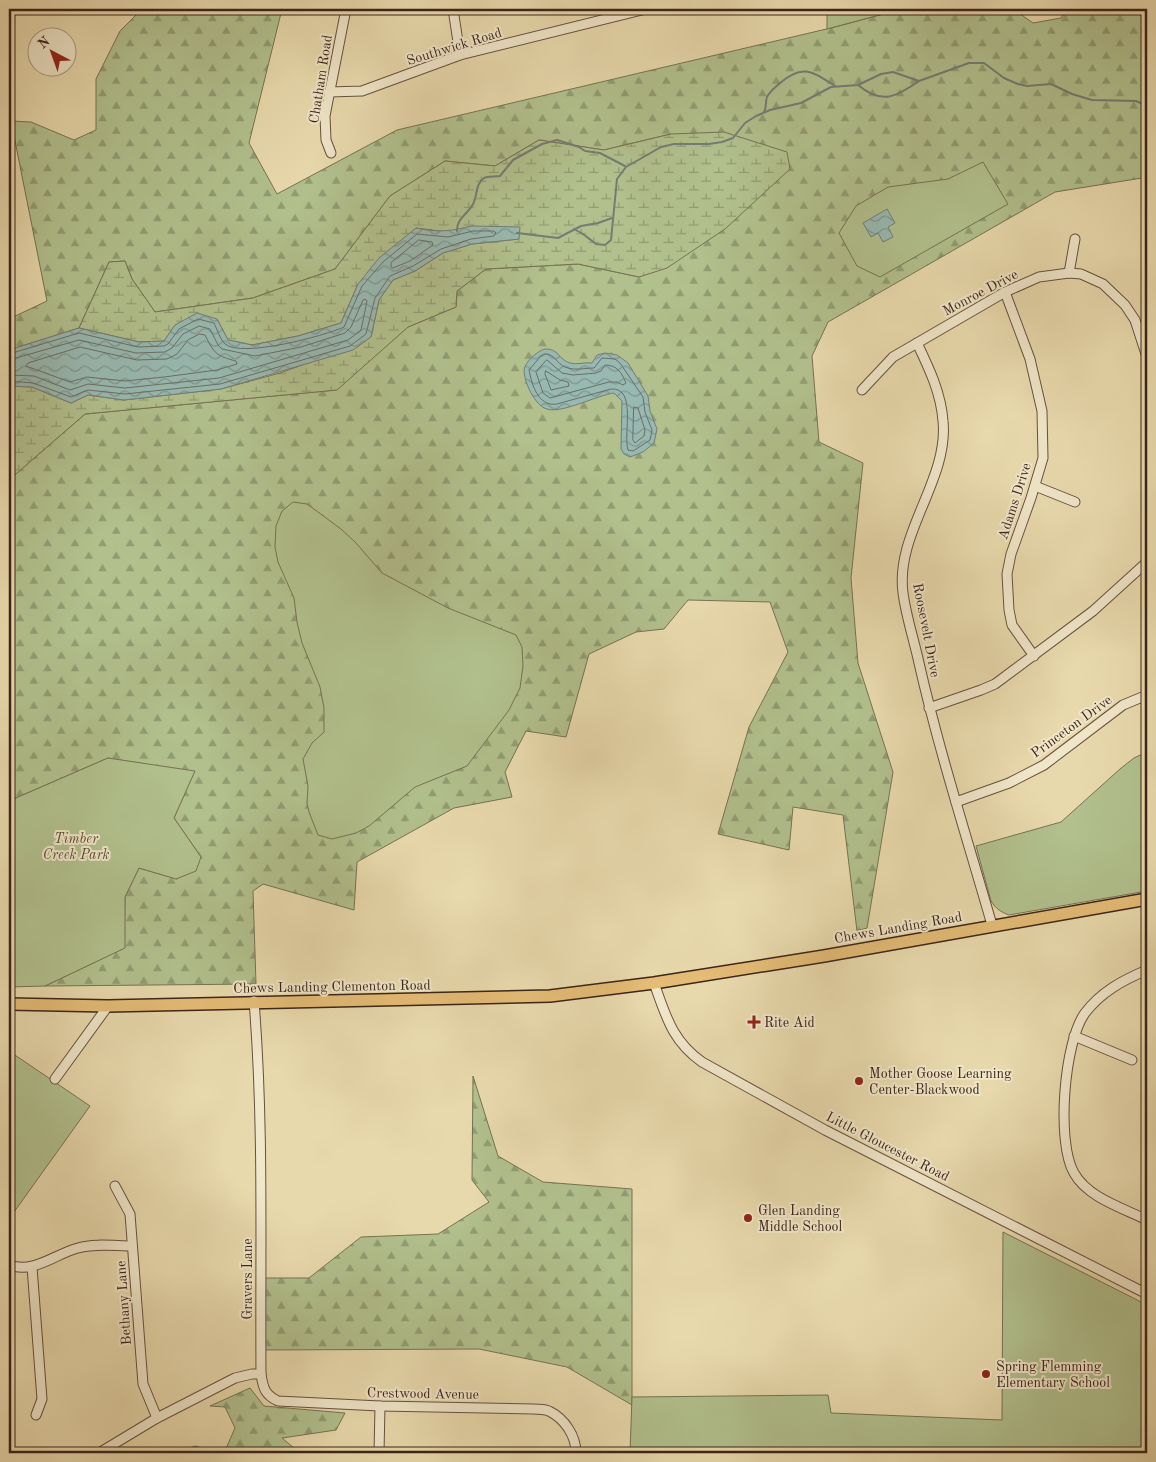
<svg xmlns="http://www.w3.org/2000/svg" width="1156" height="1462" font-family="'Old Standard TT',serif">
<style>
.forest{fill:url(#forest-firs);stroke:#767253}
.wetland{fill:url(#wetland-marsh);stroke:#767253}
.park{fill:#b1c08d;stroke:#767253}
.water{fill:url(#water-waves);stroke:#737d74}
.lines{fill:none;stroke-linecap:round;stroke-linejoin:round}
.shore{stroke:#6a6e65;stroke-width:1}
.stream{stroke:#737d74;stroke-width:2}
.minor-casing{stroke:#67513e;stroke-width:11}
.major-casing{stroke:#3c2419;stroke-width:14}
.minor{stroke:#f0e6c9;stroke-width:9}
.major{stroke:#e4bc76;stroke-width:11}
.poi-dot{fill:#8f2418;stroke:#f0e6c9;stroke-width:2}
.labels{text-anchor:middle;stroke-width:4;stroke-linejoin:round;paint-order:stroke}
.street-label{font-size:14px;fill:#3c2419;stroke:#f0e6c9}
.park-label{font-size:14px;font-style:italic;fill:#594b36;stroke:#f0e6c9}
.poi-label{font-size:14px;fill:#3c2419;stroke:#f0e6c9;text-anchor:start}
</style>
<defs>
<pattern id="forest-firs" width="22" height="20" patternUnits="userSpaceOnUse" patternTransform="scale(1.25)"><rect width="22" height="20" fill="#b1c08d"/><path d="M5 1l3.5 6h-7zM16 11l3.5 6h-7z" fill="#919c72"/></pattern>
<pattern id="wetland-marsh" width="20" height="14" patternUnits="userSpaceOnUse" patternTransform="scale(1.25)"><rect width="20" height="14" fill="#b1c08d"/><path d="M1 5h8M5 5V1M11 12h8M15 12V8" fill="none" stroke="#919c72"/></pattern>
<pattern id="water-waves" width="16" height="10" patternUnits="userSpaceOnUse" patternTransform="scale(1.25)"><rect width="16" height="10" fill="#98b9b1"/><path d="M0 5q4-4 8 0t8 0" fill="none" stroke="#7d968f"/></pattern>
</defs>
<rect width="100%" height="100%" fill="#e8d9ac"/>
<filter id="stains"><feTurbulence type="fractalNoise" baseFrequency=".004" numOctaves="4"/><feColorMatrix values="0 0 0 0 .2 0 0 0 0 .09 0 0 0 0 .02 0 0 0 .5 -.17"/></filter>
<radialGradient id="worn" r=".72"><stop offset=".6" stop-color="#630" stop-opacity="0"/><stop offset="1" stop-color="#630" stop-opacity=".3"/></radialGradient>
<g class="forest">
<path d="M142 9H282L249 143 277 194 397 130 835 27 902 9H1013L1033 23 1061 18 1066 9H1147V197L1142 178 1055 192 828 322 812 356 819 442 863 463 851 578 858 663 893 772 867 928 857 931 843 815 793 807 789 850 718 834 749 727 788 652 770 602 688 600 664 629 636 632 589 654 566 737 526 731 505 772 512 797 454 808 357 862 354 910 263 884 253 891 256 984 45 986 124 948 125 897 139 868 177 879 201 857 174 818 194 772 108 758 9 801V480L85 414 336 390 408 327 456 307 457 291 486 269 578 264 639 277 671 134 604 150 539 140 495 166 445 161 390 196 335 269 253 298 155 312 132 279 125 261 109 262 79 328 9 350V319L47 301 11 121 31 122 74 140 96 130V79L120 31Z"/>
<path d="M473 1076 498 1156 543 1182 632 1189V1405L567 1367 479 1349 263 1350 265 1278H309L361 1237 438 1234 489 1202 472 1180Z"/>
<path d="M250 1388 264 1406 345 1413 336 1430 282 1438 300 1453H224L235 1428 225 1407 210 1406Z"/>
<path d="M196 1446 214 1453H171Z"/>
</g>
<path class="wetland" d="M724 132 787 152 790 169 725 229 667 268 639 277 578 264 486 269 457 291 456 307 408 327 337 390 85 414 9 480V386L32 387 71 403 88 395 124 400 221 389 280 373 316 360 371 337 379 300 393 280 415 271 443 253 472 244 519 239 473 226 447 232 416 228 358 284 341 323 298 336 252 345 228 340 217 319 175 325 164 341 139 342 79 328 109 262 125 261 132 279 155 312 253 298 335 269 390 196 445 161 495 166 539 140 604 150 671 134Z"/>
<g class="park">
<path d="M832 9H902L827 29V14Z"/>
<path d="M983 162 1008 204 880 277 857 266 839 233 856 206 888 187 948 179Z"/>
<path d="M293 502 307 504 341 529 356 543 382 573 448 608 516 635 522 647 523 666 520 688 509 710 467 766 415 787 369 826 356 833 332 839 318 835 309 812 307 803 308 786 303 759 312 743 324 732V708L320 687 302 643 297 622 294 598 278 562 275 547 276 526 282 511Z"/>
<path d="M1147 752V891L1009 915C1001 912 996 909 991 901L976 846 1061 822 1120 769 1134 758Z"/>
<path d="M108 758 195 771 174 818 201 857 196 871 176 879 139 868 125 897V948L45 986 9 987V801Z"/>
<path d="M9 1051 90 1106 9 1219Z"/>
<path d="M1003 1232 1147 1305V1453H630L632 1397 828 1395 831 1413 1002 1420Z"/>
</g>
<g class="water">
<path d="M887 209 895 223 888 227 893 237 883 242 878 233 871 237 863 223Z"/>
<path d="M472 226 520 227 519 239 472 244 443 253 415 271 393 280 379 300 371 337 353 350 221 389 124 400 88 395 71 403 32 387 9 386V350L79 328 139 342 164 341 175 325 197 313 217 319 228 340 252 345 298 336 341 323 358 284 379 258 416 228C438 233 451 231 472 226Z"/>
<path d="M545 349C558 348 559 360 570 363 577 365 585 362 592 363L597 355 605 353 617 355 628 363 648 396 650 411 657 429 654 443 643 452 630 457 624 454 621 449 622 401 614 393C598 395 561 414 547 409 535 406 524 382 524 370 525 362 537 351 545 349Z"/>
</g>
<g class="lines">
<g class="shore">
<path d="M419 240 432 242 433 245 410 261 393 268 391 267V263Z"/>
<path d="M200 334 205 335C214 353 216 356 236 361L237 364 217 370 164 377 125 381 87 377 70 382 26 366 28 363 80 347 137 360 167 359 177 354 188 340Z"/>
<path d="M9 354 79 333 138 347 164 346 168 344 179 329 198 319 214 323C217 329 220 339 225 344 242 358 324 336 344 327L362 286 383 262 417 234 448 237 473 231H494L496 233 494 236 471 239 441 249 413 266 390 276 375 298 366 334 350 346 220 384 125 394 88 390 71 397 33 383 9 381"/>
<path d="M546 354C555 354 557 364 565 367 574 371 585 368 594 368L602 358 615 359 620 363 643 397 645 412 652 430 650 440 633 451 628 450C623 434 637 387 611 389L557 404C538 407 532 385 529 370L540 357Z"/>
<path d="M9 360 79 340 136 353 165 352 172 348 183 334 199 326 210 329 218 345 222 349 255 356 301 347 345 333 351 327 363 300 365 299 367 301 361 330 348 340 219 378 125 388 88 384 70 390 34 376 9 375"/>
<path d="M547 360 562 373 573 375 596 373 601 371 605 365C617 365 622 373 626 383L623 385 617 382H609L550 398 543 393 536 372Z"/>
<path d="M546 371 560 380 568 382 569 386 551 390 545 374Z"/>
<path d="M634 407 638 408 645 430 644 436 635 443 633 440Z"/>
</g>
<g class="stream">
<path d="M858 85C882 105 896 97 919 81"/>
<path d="M764 112C767 107 765 102 767 97 770 91 776 87 780 83 803 63 813 72 835 86"/>
<path d="M574 229 583 234 596 244 605 245 611 240 617 179 626 167 661 147 674 144H709L722 142 733 138 745 123 756 116 770 110 801 103 831 87 858 85 881 74 893 72 919 81 969 63H984L1004 78 1018 84 1027 86 1051 84 1072 94 1092 100 1136 101 1147 106"/>
<path d="M457 231C456 219 468 214 473 204 478 195 475 184 484 178 488 176 495 177 500 176L513 160 542 144 557 140 579 147 585 151 600 153 625 166"/>
<path d="M517 233 558 238 581 226 598 223 612 218"/>
</g>
<defs>
<g id="minor">
<path d="M453 9 460 55"/>
<path d="M329 92 362 91 460 55 646 9"/>
<path d="M331 153 326 140 325 116 346 9"/>
<path d="M1069 273 1075 239"/>
<path d="M1005 292 1030 359 1042 411 1043 458 1031 498 1011 554 1007 574 1009 610 1012 625 1034 656"/>
<path d="M917 343C929 368 941 393 943 421 949 480 895 533 903 593 906 616 914 640 919 663 939 751 967 838 992 925"/>
<path d="M862 390 893 357 1005 292 1039 277 1069 273 1081 274 1103 284 1125 305 1135 320 1147 357"/>
<path d="M1035 486 1075 502"/>
<path d="M929 708 981 690 995 684 1093 611 1147 562"/>
<path d="M956 802 1009 783 1044 765 1123 705 1147 695"/>
<path d="M1147 970C1123 980 1101 992 1085 1013 1064 1042 1056 1142 1074 1173 1088 1198 1123 1208 1147 1220"/>
<path d="M654 983C666 1016 672 1041 702 1062L825 1130 1147 1294"/>
<path d="M254 1001C264 1125 260 1250 261 1374 263 1388 265 1395 278 1401L380 1406 533 1409C538 1409 544 1409 549 1411 565 1419 576 1436 576 1453"/>
<path d="M1074 1036 1132 1060"/>
<path d="M55 1079 108 1006"/>
<path d="M115 1186 130 1214 143 1384 157 1418"/>
<path d="M9 1265C34 1274 55 1254 78 1248 95 1243 115 1246 132 1246"/>
<path d="M32 1267 42 1399 36 1415"/>
<path d="M99 1453 157 1418 235 1378 252 1374H261"/>
<path d="M379 1453 380 1406"/>
</g>
<path id="major" d="M9 1004 108 1006 550 996 654 983 824 956 1147 899"/>
</defs>
<use href="#minor" class="minor-casing"/>
<use href="#major" class="major-casing"/>
<use href="#minor" class="minor"/>
<use href="#major" class="major"/>
</g>
<g class="poi-dot">
<path d="M751.5 1014.5h5v5h5v5h-5v5h-5v-5h-5v-5h5z"/>
<circle cx="859" cy="1081" r="5"/>
<circle cx="748" cy="1218" r="5"/>
<circle cx="986" cy="1374" r="5"/>
</g>
<g class="labels">
<g class="street-label">
<text transform="translate(454 46) rotate(-17)" y="5">Southwick Road</text>
<text transform="translate(320 79) rotate(-81)" y="5">Chatham Road</text>
<text transform="translate(980 292) rotate(-28)" y="5">Monroe Drive</text>
<text transform="translate(1014 501) rotate(-72)" y="5">Adams Drive</text>
<text transform="translate(927 630) rotate(79)" y="5">Roosevelt Drive</text>
<text transform="translate(1071 726) rotate(-36)" y="5">Princeton Drive</text>
<text transform="translate(898 927) rotate(-10)" y="5">Chews Landing Road</text>
<text transform="translate(332 986) rotate(-1)" y="5">Chews Landing Clementon Road</text>
<text transform="translate(888 1146) rotate(27)" y="5">Little Gloucester Road</text>
<text transform="translate(247 1279) rotate(-90)" y="5">Gravers Lane</text>
<text transform="translate(123 1303) rotate(-94)" y="5">Bethany Lane</text>
<text transform="translate(423 1393) rotate(1)" y="5">Crestwood Avenue</text>
</g>
<g class="park-label">
<text x="76" y="843">Timber<tspan x="76" dy="16">Creek Park</tspan></text>
</g>
<g class="poi-label">
<text x="764" y="1027">Rite Aid</text>
<text x="869" y="1078">Mother Goose Learning<tspan x="869" dy="16">Center-Blackwood</tspan></text>
<text x="758" y="1215">Glen Landing<tspan x="758" dy="16">Middle School</tspan></text>
<text x="996" y="1371">Spring Flemming<tspan x="996" dy="16">Elementary School</tspan></text>
</g>
</g>
<rect width="1156" height="1462" fill="none" stroke="#e8d9ac" stroke-width="30"/>
<rect x="10" y="10" width="1136" height="1442" fill="none" stroke="#3c2419" stroke-width="2.5"/>
<rect x="15" y="15" width="1126" height="1432" fill="none" stroke="#3c2419"/>
<g transform="translate(52 52) rotate(319)"><circle r="24" fill="#f0e6c9" stroke="#a89883"/>
<path d="M0-4L9 19L0 12L-9 19Z" fill="#8f2418"/>
<text y="-8" font-size="14" font-weight="bold" text-anchor="middle" fill="#3c2419">N</text>
</g>
<rect width="100%" height="100%" filter="url(#stains)"/>
<rect width="100%" height="100%" fill="url(#worn)"/>
</svg>
